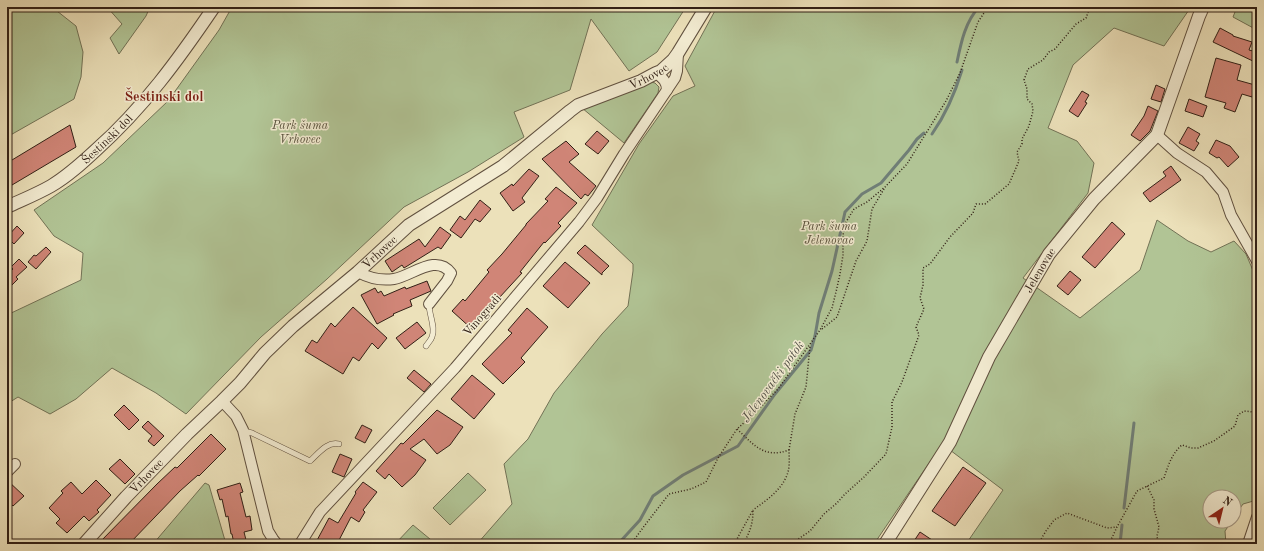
<svg xmlns="http://www.w3.org/2000/svg" width="1264" height="551" font-family="'Old Standard TT',serif">
<style>
.green{fill:#b1c495;stroke:#727256}
.lines{fill:none;stroke-linecap:round;stroke-linejoin:round}
.stream{stroke:#707e76;stroke-width:3}
.building{fill:#d08577;stroke:#322016}
.service-casing{stroke:#60503f;stroke-width:6}
.minor-casing{stroke:#60503f;stroke-width:12}
.tertiary-casing{stroke:#60503f;stroke-width:14}
.path{stroke:#322016;stroke-width:1.5;stroke-dasharray:1 2;stroke-linecap:butt}
.service{stroke:#f3ecd2;stroke-width:5}
.minor{stroke:#f3ecd2;stroke-width:10}
.tertiary{stroke:#f3ecd2;stroke-width:12}
.labels{text-anchor:middle;stroke-width:3;stroke-linejoin:round;paint-order:stroke}
.street-label{font-size:12px;fill:#322016;stroke:#f3ecd2}
.park-label{font-size:12px;font-style:italic;fill:#58513c;stroke:#f3ecd2}
.water-label{font-size:13px;font-style:italic;fill:#514f46;stroke:#f3ecd2}
.quarter-label{font-size:14px;font-weight:bold;fill:#7a1f14;stroke:#f3ecd2}
</style>
<rect width="100%" height="100%" fill="#ece1ba"/>
<filter id="stains"><feTurbulence type="fractalNoise" baseFrequency=".005" numOctaves="4"/><feColorMatrix values="0 0 0 0 .2 0 0 0 0 .09 0 0 0 0 .02 0 0 0 .5 -.17"/></filter>
<radialGradient id="worn" r=".72"><stop offset=".6" stop-color="#630" stop-opacity="0"/><stop offset="1" stop-color="#630" stop-opacity=".3"/></radialGradient>
<g class="green">
<path d="M7 7H47L57 11 76 26 83 52 81 77 74 99 7 137Z"/>
<path d="M107 7H150L146 16 119 54 110 38 122 24Z"/>
<path d="M232 7H686L657 52 629 71 591 19 570 90 514 112 524 137 468 172 404 207 327 279 261 337 186 414 156 393 112 368 76 399 50 414 18 397 7 404V315L81 280 83 253 54 236 34 210 103 163 168 101 219 30Z"/>
<path d="M717 7H1191L1164 46 1114 28 1073 65 1048 128 1077 141 1094 163 1088 193 1023 278 1080 318 1140 270 1157 220 1188 241 1211 252 1234 241 1246 254 1257 280V500L1243 504 1234 517V497H1210V521H1232L1225 531 1226 544H966L1003 490 942 444 874 544H477L512 504 504 464 528 439 554 393 602 334 628 306 633 271V264L592 225 639 144 673 96 695 86 685 66Z"/>
<path d="M1237 7H1257V30L1233 17Z"/>
<path d="M651 82 655 83 659 87 658 93 624 143 582 108Z"/>
<path d="M468 473 486 490 450 525 433 508Z"/>
<path d="M205 483 209 485 226 544H153Z"/>
<path d="M413 525 436 544H395Z"/>
</g>
<g class="lines">
<g class="stream">
<path d="M957 62C961 43 965 22 979 7"/>
<path d="M932 134C946 114 955 93 962 70"/>
<path d="M1124 508 1134 423"/>
<path d="M618 544 640 520 653 496 683 475 738 446 775 394 811 350 815 336 819 313 832 271 845 212 862 194 881 183 909 150 917 139 924 133"/>
<path d="M1120 544 1122 525"/>
</g>
</g>
<g class="building">
<path d="M1220 28 1233 35V36L1252 42 1249 50 1257 52V63L1213 42Z"/>
<path d="M1216 58 1241 65 1237 80 1255 85 1252 97 1242 94 1235 112 1224 108 1226 103 1205 97Z"/>
<path d="M1156 85 1165 89 1161 102 1151 99Z"/>
<path d="M1082 91 1089 95 1085 102 1087 103 1078 117 1069 111Z"/>
<path d="M1189 99 1207 106 1203 117 1185 111Z"/>
<path d="M1148 106 1158 111 1150 131 1140 141 1131 135 1144 116Z"/>
<path d="M70 125 76 147 12 185 7 176V163Z"/>
<path d="M1188 127 1200 134 1196 141 1199 143 1194 151 1179 143Z"/>
<path d="M597 131 609 141 598 154 585 144Z"/>
<path d="M1216 140 1230 146 1239 157 1228 167 1219 157 1217 158 1209 153Z"/>
<path d="M566 141 579 154 569 162 596 186 588 196 585 194 581 199 542 159Z"/>
<path d="M1171 166 1181 180 1150 202 1143 193 1166 176 1163 172Z"/>
<path d="M529 169 539 176 522 198 525 202 513 211 500 193 512 184 513 186Z"/>
<path d="M556 187 577 203 558 223 561 226 545 243 544 242 520 272 522 273 499 298 482 318 483 319 473 330 452 311 463 299 465 301 489 272 487 270 502 254 526 225V224L548 201 545 199Z"/>
<path d="M480 200 491 209 480 222 475 219 461 238 450 230 460 216 465 220Z"/>
<path d="M1112 222 1125 234 1095 268 1082 257Z"/>
<path d="M17 226 24 233 14 244 7 237Z"/>
<path d="M440 227 451 235 441 249 438 247 404 268 402 265 392 272 385 261 419 239 425 247Z"/>
<path d="M585 245 609 266 602 273V275L577 253Z"/>
<path d="M46 247 51 252 36 269 28 262 34 255 36 256Z"/>
<path d="M19 259 27 267 16 277 18 279 7 290V275L13 269 11 267Z"/>
<path d="M565 262 590 283 568 308 543 286Z"/>
<path d="M1070 271 1081 280 1068 295 1057 286Z"/>
<path d="M427 281 431 291 410 300 412 306 393 314 394 315 377 324 361 295 375 288 378 293 381 291 384 296 405 287 406 289Z"/>
<path d="M353 307 387 338 378 349 372 343 359 361 353 357 343 374 305 351 312 340 317 343 331 323 335 327Z"/>
<path d="M527 308 548 327 521 358 525 362 503 384 482 364 512 333 508 330Z"/>
<path d="M417 322 426 333 405 349 396 338Z"/>
<path d="M414 370 431 384 424 392 407 378Z"/>
<path d="M472 375 495 394 474 419 451 399Z"/>
<path d="M124 405 139 420 129 430 114 415Z"/>
<path d="M437 410 463 427 450 445 437 454 424 439 410 449 426 460 415 475 402 487 389 474 385 479 376 471 401 443 403 444Z"/>
<path d="M148 421 164 436 154 446 148 441 152 436 142 427Z"/>
<path d="M362 425 372 430 365 443 355 438Z"/>
<path d="M211 434 226 449 199 476 198 475 180 491 129 544H98L157 484 175 467 177 468Z"/>
<path d="M340 454 352 459 344 477 332 472Z"/>
<path d="M120 459 135 474 125 484 109 469Z"/>
<path d="M963 467 986 483 955 526 932 511Z"/>
<path d="M7 480 24 496 13 506 7 500Z"/>
<path d="M96 480 111 495 97 510 99 512 89 521 84 516 67 533 56 523 60 519 49 508 63 493 61 491 71 482 82 494Z"/>
<path d="M363 482 377 492 363 510 365 512 359 522 351 517 337 544H315L329 518 338 523 356 493 355 492Z"/>
<path d="M240 483 243 492 240 493 246 517 250 516 252 530 244 532 247 544H234L232 534H231L228 516 226 517 222 499 220 500 217 490Z"/>
<path d="M920 532 938 544H912Z"/>
</g>
<g class="lines">
<defs>
<g id="service">
<path d="M426 346C428 343 431 340 432 337 436 328 429 315 429 304"/>
<path d="M244 431 252 433 310 461C318 454 327 441 339 444"/>
</g>
<g id="minor">
<path d="M656 73C663 78 667 82 667 90"/>
<path d="M1157 135 1177 153 1206 172 1223 192 1231 215 1257 261"/>
<path d="M358 272C369 278 381 281 394 279 412 276 436 253 451 273L447 281 429 304"/>
<path d="M222 401 236 416 243 430 268 531 273 539 277 544"/>
<path d="M7 472 15 464"/>
<path d="M300 544 320 512 455 368 579 222 597 198 624 154 675 78 677 71 678 53"/>
<path d="M1248 544 1257 517"/>
</g>
<g id="tertiary">
<path id="s1" d="M7 207C22 200 37 194 51 186 68 176 82 163 96 150 144 107 178 60 214 7"/>
<path id="s2" d="M84 544 126 497 187 434 222 401 240 383 265 353 293 326 358 272 409 225 503 166 570 111 578 105 641 81 656 73 661 71 673 60 678 53 706 7"/>
<path id="s3" d="M885 544 950 442 989 357 1049 254 1094 199 1157 135 1199 16 1203 7"/>
</g>
</defs>
<use href="#service" class="service-casing"/>
<use href="#minor" class="minor-casing"/>
<use href="#tertiary" class="tertiary-casing"/>
<g class="path">
<path d="M822 329 837 317 856 261 867 241 872 209 884 189"/>
<path d="M737 429C754 445 764 459 789 450 789 456 790 465 788 472 783 489 767 500 753 510"/>
<path d="M789 450 795 414 806 387 810 346"/>
<path d="M1147 486 1154 500V509L1159 527 1157 536 1158 544"/>
<path d="M631 544 645 525 669 494 691 489 706 482 718 458 737 429 756 412 778 389 820 330 832 308 836 292 840 274 843 255V235L846 222 854 209 867 202 885 187 907 164 946 101 960 73 978 22 988 7"/>
<path d="M735 544 738 537 753 510C753 524 750 532 743 544"/>
<path d="M791 544 810 531 824 514 837 503 845 494 864 477 886 454 892 427V402L902 382 919 335 916 327 924 309 920 298 923 285V268L930 264 950 237 973 213 976 204H985L1009 184 1019 161 1017 152 1022 144V139L1029 126 1033 111 1032 104 1027 99V89L1024 80 1028 69 1043 60 1049 52 1055 49 1076 24 1086 18 1090 7"/>
<path d="M1038 544 1046 531 1054 520 1067 513 1107 528 1117 527"/>
<path d="M1109 544 1117 527 1137 491 1164 478C1168 466 1172 453 1182 445L1191 448H1198L1214 441 1235 426 1238 415 1244 411 1254 412 1257 410"/>
</g>
<use href="#service" class="service"/>
<use href="#minor" class="minor"/>
<use href="#tertiary" class="tertiary"/>
</g>
<g class="labels">
<g class="street-label">
<text dy="4" stroke="none"><textPath href="#s2" startOffset="740">Vrhovec</textPath></text>
<text dy="4" stroke="none"><textPath href="#s1" startOffset="122">Šestinski dol</textPath></text>
<text dy="4" stroke="none"><textPath href="#s2" startOffset="416">Vrhovec</textPath></text>
<text dy="4" stroke="none"><textPath href="#s3" startOffset="315">Jelenovac</textPath></text>
<text transform="translate(482 315) rotate(-49)" y="4">Vinogradi</text>
<text dy="4" stroke="none"><textPath href="#s2" startOffset="92">Vrhovec</textPath></text>
</g>
<g class="park-label">
<text x="300" y="129">Park šuma<tspan x="300" dy="14">Vrhovec</tspan></text>
<text x="829" y="230">Park šuma<tspan x="829" dy="14">Jelenovac</tspan></text>
</g>
<g class="water-label">
<text transform="translate(772 381) rotate(-54)" y="5">Jelenovački potok</text>
</g>
<g class="quarter-label">
<text x="164" y="101">Šestinski dol</text>
</g>
</g>
<rect width="1264" height="551" fill="none" stroke="#ece1ba" stroke-width="24"/>
<rect x="8" y="8" width="1248" height="535" fill="none" stroke="#322016" stroke-width="2"/>
<rect x="12" y="12" width="1240" height="527" fill="none" stroke="#322016"/>
<g transform="translate(1222 509) rotate(35)"><circle r="19" fill="#f3ecd2" stroke="#a69a87"/>
<path d="M0-3L7 15L0 10L-7 15Z" fill="#8f2418"/>
<text y="-6" font-size="11" font-weight="bold" text-anchor="middle" fill="#322016">N</text>
</g>
<rect width="100%" height="100%" filter="url(#stains)"/>
<rect width="100%" height="100%" fill="url(#worn)"/>
</svg>
